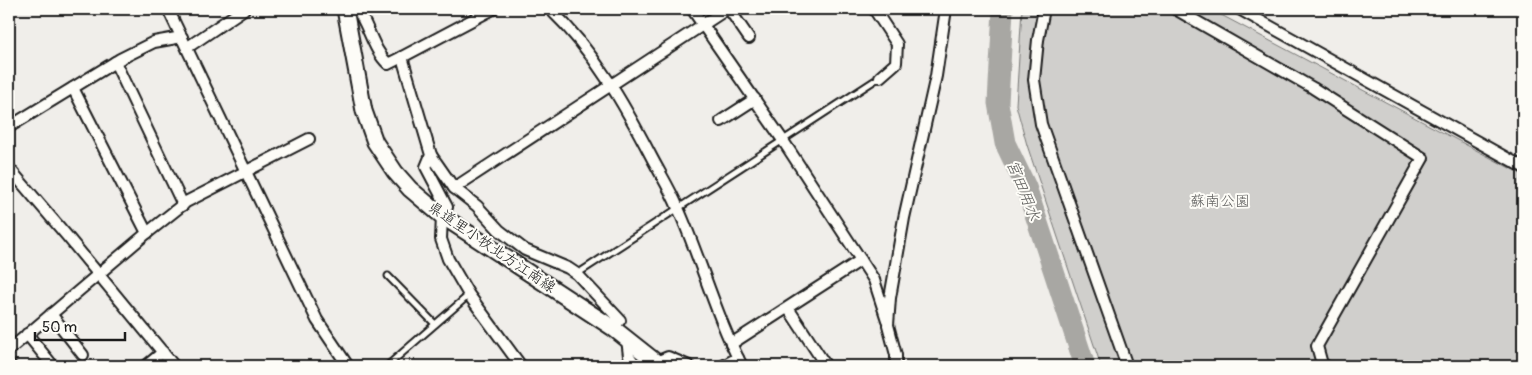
<svg xmlns="http://www.w3.org/2000/svg" width="1532" height="375" font-family="Pangolin,'Klee One',sans-serif">
<style>
.green{fill:#d0cfcc;stroke:#767674}
.lines{fill:none;stroke-linecap:round;stroke-linejoin:round}
.river{stroke:#a8a7a3;stroke-width:21}
.service-casing{stroke:#1c1c1c;stroke-width:9}
.minor-casing{stroke:#1c1c1c;stroke-width:14}
.secondary-casing{stroke:#1c1c1c;stroke-width:19}
.service{stroke:#fdfcf7;stroke-width:5}
.minor{stroke:#fdfcf7;stroke-width:10}
.secondary{stroke:#fdfcf7;stroke-width:15}
.labels{text-anchor:middle;stroke-width:4;stroke-linejoin:round;paint-order:stroke}
.park-label{font-size:15px;fill:#5b5b5a;stroke:#fdfcf7}
.street-label{font-size:15px;fill:#1c1c1c;stroke:#fdfcf7}
.water-label{font-size:16px;font-style:italic;fill:#5b5b59;stroke:#fdfcf7}
</style>
<rect width="100%" height="100%" fill="#f0eeea"/>
<filter id="ink" filterUnits="userSpaceOnUse"><feTurbulence type="fractalNoise" baseFrequency=".02" numOctaves="2"/><feDisplacementMap in="SourceGraphic" scale="10" xChannelSelector="R" yChannelSelector="G"/><feConvolveMatrix kernelMatrix="1 2 1 2 8 2 1 2 1" color-interpolation-filters="sRGB"/></filter>
<g filter="url(#ink)">
<path class="green" d="M1022 9H1210L1523 175V366H1101L1027 145 1016 105Z"/>
<g class="lines">
<path class="river" d="M1003 9 998 103 1005 143 1026 187 1085 366"/>
<defs>
<g id="service">
<path d="M577 274 880 77"/>
<path d="M388 276 435 324"/>
<path d="M387 366 469 295"/>
</g>
<g id="minor">
<path d="M168 9 317 320 348 366"/>
<path d="M357 9C369 26 373 50 388 64L402 57"/>
<path d="M493 9 402 57 431 155 426 167 447 207 442 216 441 239 448 259 469 295 521 366"/>
<path d="M550 9C594 51 624 104 652 158 661 175 671 191 678 208 701 260 716 316 742 366"/>
<path d="M692 9 782 139 861 260 731 344"/>
<path d="M729 9 749 38"/>
<path d="M874 9 897 44 896 63 880 77"/>
<path d="M1044 9 1038 40 1034 80 1041 124 1127 366"/>
<path d="M1175 9 1313 88 1423 158 1317 346 1322 364 1326 366"/>
<path d="M1239 9 1523 167"/>
<path d="M188 47 244 9"/>
<path d="M115 62 183 205"/>
<path d="M73 88 147 233"/>
<path d="M721 121 755 99"/>
<path d="M9 127 120 59 154 42 182 37"/>
<path d="M431 155 454 188 727 9"/>
<path d="M9 168 67 236 174 366"/>
<path d="M454 188 477 206 499 230 525 250 568 268 577 274 620 320 613 328"/>
<path d="M861 260 874 280 887 320"/>
<path d="M788 308 826 366"/>
<path d="M51 314 83 355"/>
<path d="M27 334 53 366"/>
<path d="M627 339 629 356 636 366"/>
<path d="M9 350 147 233 186 202 309 139"/>
<path d="M656 362 668 357 689 366"/>
<path d="M9 364 11 366"/>
<path d="M146 366 163 352"/>
<path d="M723 366 738 358"/>
<path d="M896 366V355L888 325 890 298 904 218 936 76 946 9"/>
</g>
<path id="secondary" d="M345 9 364 111 375 142 395 172 410 189 442 216 613 328 661 366"/>
</defs>
<use href="#service" class="service-casing"/>
<use href="#minor" class="minor-casing"/>
<use href="#secondary" class="secondary-casing"/>
<use href="#service" class="service"/>
<use href="#minor" class="minor"/>
<use href="#secondary" class="secondary"/>
</g>
</g>
<g class="labels">
<g class="park-label">
<text x="1220" y="206">蘇南公園</text>
</g>
<g class="street-label">
<text transform="translate(492 247) rotate(34)" y="5">県道里小牧北方江南線</text>
</g>
<g class="water-label">
<text transform="translate(1024 190) rotate(68)" y="6">宮田用水</text>
</g>
</g>
<rect width="1532" height="375" fill="none" stroke="#fdfcf7" stroke-width="30"/>
<rect x="15" y="15" width="1502" height="345" fill="none" stroke="#1c1c1c" stroke-width="2" filter="url(#ink)"/>
<path d="M35 332v8h90v-8" fill="none" stroke="#1c1c1c" stroke-width="2.5"/>
<text x="42" y="332" font-size="15" fill="#1c1c1c" stroke="#fdfcf7" stroke-width="4" paint-order="stroke">50 m</text>
</svg>
